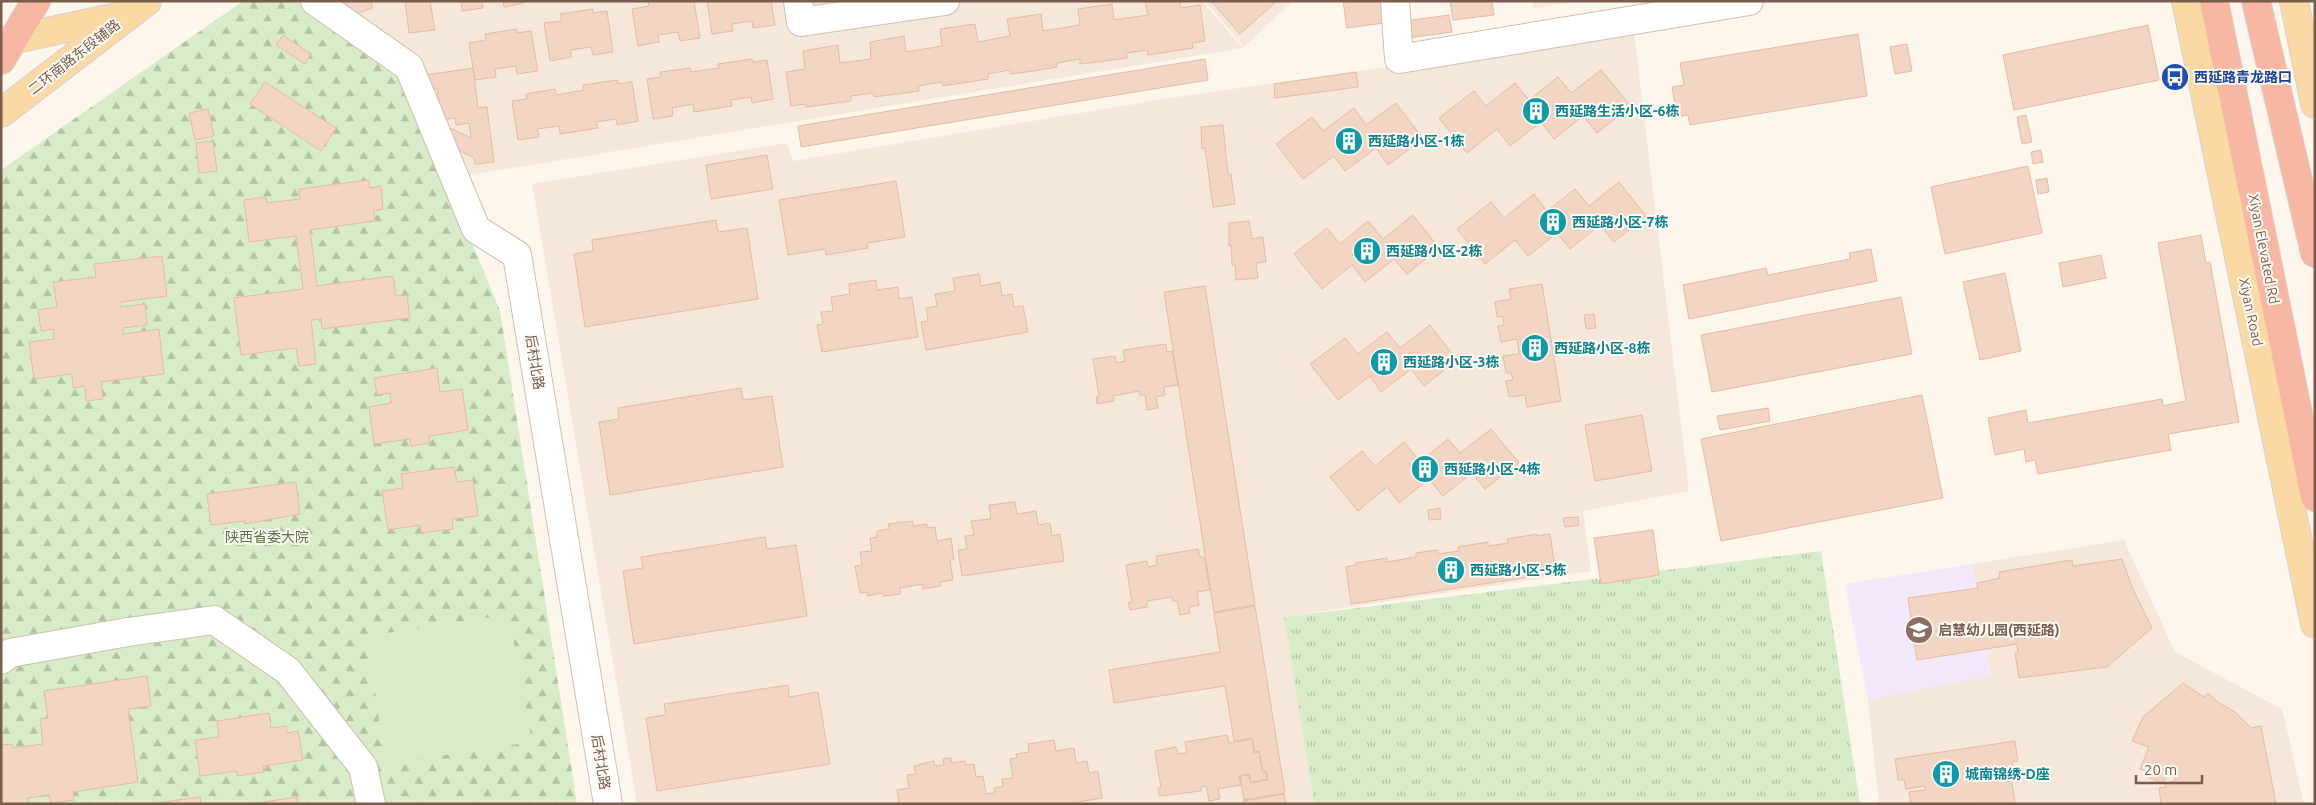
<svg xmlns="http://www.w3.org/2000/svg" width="2316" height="805" font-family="Ubuntu,'Noto Sans SC',sans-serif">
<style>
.residential{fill:#f5e8da}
.education{fill:#f3e8fa}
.grass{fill:url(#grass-tufts)}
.forest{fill:url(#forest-firs)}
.garden{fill:#d8ecc9}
.building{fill:#f3d5c3;stroke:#e6bba3}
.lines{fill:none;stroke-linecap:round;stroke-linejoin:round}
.minor-casing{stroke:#d1beb0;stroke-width:30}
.major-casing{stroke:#dad1cd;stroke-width:30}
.highway-casing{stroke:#dad1cd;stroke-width:30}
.minor{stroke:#fff;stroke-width:28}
.major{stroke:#fbd9a5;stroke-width:28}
.highway{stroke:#f7b7a3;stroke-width:28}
.labels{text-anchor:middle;stroke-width:4;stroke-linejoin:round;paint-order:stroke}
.street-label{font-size:14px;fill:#7a5c4d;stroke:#fffaf3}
.transit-label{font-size:14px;font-weight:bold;fill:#164399;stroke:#fffaf3;text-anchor:start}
.culture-label{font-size:14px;font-weight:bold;fill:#0d838f;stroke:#fffaf3;text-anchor:start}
.park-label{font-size:14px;fill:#537a41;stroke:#fffaf3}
.education-label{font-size:14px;font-weight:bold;fill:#785e54;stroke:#fffaf3;text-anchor:start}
</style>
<defs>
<pattern id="grass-tufts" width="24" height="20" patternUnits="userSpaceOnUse" patternTransform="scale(1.25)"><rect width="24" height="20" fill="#d8ecc9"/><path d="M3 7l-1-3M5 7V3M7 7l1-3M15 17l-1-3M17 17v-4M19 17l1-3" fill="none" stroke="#b4c2a5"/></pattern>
<pattern id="forest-firs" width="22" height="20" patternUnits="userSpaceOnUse" patternTransform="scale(1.25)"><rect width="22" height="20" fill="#d8ecc9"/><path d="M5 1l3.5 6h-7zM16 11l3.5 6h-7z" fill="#b4c2a5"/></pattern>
</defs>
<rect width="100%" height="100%" fill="#fdf6ec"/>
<g class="residential">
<path d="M318 1H1202L1243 48 457 177Z"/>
<path d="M1205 1H1293L1244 47Z"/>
<path d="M1532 1H1576L1533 9Z"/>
<path d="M1634 32 1689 491 1583 511 1591 571 1284 617 1314 804H637L532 184 787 143 793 161 1183 96Z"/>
<path d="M2124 540 2175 652 2282 709 2304 804H1879L1868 700 1991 675 1972 564Z"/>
</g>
<path class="education" d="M1972 564 1991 676 1868 700 1845 584Z"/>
<path class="grass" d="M1821 551 1860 804H1314L1284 617Z"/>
<path class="forest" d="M243 1H298L400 68 500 311 577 804H1V170Z"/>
<path class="garden" d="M509 614 532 742 385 764 367 636Z"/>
<g class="building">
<path d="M338 1H371L372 8 345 18Z"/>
<path d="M405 1H430L435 30 409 33Z"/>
<path d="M461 1H482L483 8 462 11Z"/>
<path d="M503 1H524V3L504 7Z"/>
<path d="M648 1H694L700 38 680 41 678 32 658 35 659 42 638 46 632 9 649 6Z"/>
<path d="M707 1H771L775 25 753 28 752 21 732 24 733 31 712 34Z"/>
<path d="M1145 1H1180L1181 8 1200 5 1205 41 1192 43 1193 48 1148 55 1147 50 1126 53 1127 58 1080 64V59L1057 63V67L1034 71 1011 74 1010 70 988 74V79L949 85 943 86 942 82 918 86 919 91 874 97 873 93 851 96V101L806 107 805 104 791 106 786 72 805 69 803 51 838 45 840 63 871 59 870 42 904 36 906 52 942 46 940 29 975 24 978 42 1010 36 1007 19 1041 14 1043 31 1080 25 1078 9 1112 4 1114 20 1148 15Z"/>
<path d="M1211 1H1277L1240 34Z"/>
<path d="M1343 1H1388L1391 22 1347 28Z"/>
<path d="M1450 1H1492L1494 15 1453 20Z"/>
<path d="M593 9V13L607 11 613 52 593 55 591 47 570 50 572 57 550 61 544 23 562 21 560 14Z"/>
<path d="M1449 15 1452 32 1407 38 1405 21Z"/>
<path d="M2148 25 2159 80 2014 110 2003 55Z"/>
<path d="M517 29V33L531 31 538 71 517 74 516 66 495 69 496 77 475 80 469 43 486 40 485 34Z"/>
<path d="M1858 34 1867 96 1690 125 1688 115 1677 117 1672 87 1684 85 1680 63Z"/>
<path d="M283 35 311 54 305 64 276 45Z"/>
<path d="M1907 44 1912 71 1895 74 1890 47Z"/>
<path d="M752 59 753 62 767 60 773 99 752 103 751 97 731 100 732 106 694 112 693 104 672 108 673 116 653 119 647 79 661 77 660 72 690 68 691 72 719 68 718 64Z"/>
<path d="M1205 59 1208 80 801 147 798 126Z"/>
<path d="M473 68 478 108 487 107 494 162 478 164H475L474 158 447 144 441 128 453 129 471 138 469 123 456 125 455 118 442 120 437 88 427 90 426 75Z"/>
<path d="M1601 70 1631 106 1597 133 1583 116 1554 139 1541 122 1510 146 1497 129 1467 153 1439 118 1474 91 1486 106 1515 83 1529 100 1558 77 1571 93Z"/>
<path d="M1356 72 1358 87 1275 98 1274 84Z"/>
<path d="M617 80 618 84 632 82 638 121 617 125 616 119 596 122 598 128 560 134 559 126 537 129 539 137 518 140 512 101 527 99 526 94 555 89 556 95 584 90 583 85Z"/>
<path d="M265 82 336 128 321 151 250 104Z"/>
<path d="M1396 103 1423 139 1388 165 1376 148 1345 171 1334 156 1303 179 1276 144 1312 117 1323 131 1354 108 1366 125Z"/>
<path d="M208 109 214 136 195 140 189 113Z"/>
<path d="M2026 115 2032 142 2022 144 2017 117Z"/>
<path d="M1223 125 1228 174H1231L1235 204 1213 207 1205 148 1202 149 1201 127Z"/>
<path d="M213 141 217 171 199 173 196 143Z"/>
<path d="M2041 150 2043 162 2033 164 2031 152Z"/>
<path d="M767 155 773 189 711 199 706 165Z"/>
<path d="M2028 166 2042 233 1945 254 1931 187Z"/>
<path d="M2047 178 2049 192 2038 194 2036 180Z"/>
<path d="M369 180 370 188 381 186 383 209 374 211 375 221 310 230 317 286 393 276 396 296 407 295 410 318 322 329 321 319 311 320 316 364 299 366 296 348 241 355 234 298 303 289 296 236 249 242 244 200 266 197 267 203 300 199 299 189Z"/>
<path d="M896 181 905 237 867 243 868 248 826 255 825 249 788 255 779 200Z"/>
<path d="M1619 182 1646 216 1614 242 1600 225 1570 249 1557 233 1528 256 1515 240 1485 264 1457 229 1491 202 1504 218 1534 194 1547 211 1575 189 1589 206Z"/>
<path d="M1413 215 1439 248 1407 274 1394 259 1365 282 1352 265 1322 289 1294 254 1327 228 1340 244 1368 221 1383 239Z"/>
<path d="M716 220 718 232 747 228 758 299 585 327 574 254 593 251 592 240Z"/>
<path d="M1249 221 1252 239 1263 237 1266 262 1256 263 1258 278 1236 280 1235 265H1232L1231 245 1229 246V223Z"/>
<path d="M2201 235 2206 263 2210 262 2239 422 2168 434 2171 450 2038 474 2035 460 2026 462 2024 449 1995 455 1988 418 2026 410 2028 423 2162 399 2163 406 2186 401 2158 243Z"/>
<path d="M1871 249 1877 281 1689 319 1683 285 1766 268 1768 275 1850 259 1849 253Z"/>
<path d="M2101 255 2106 278 2063 287 2059 263Z"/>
<path d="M162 256 167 296 120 302V307L145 304 147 325 123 328V334L159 329 164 374 101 382 103 399 86 401 85 386 73 388 72 374 34 379 29 342 54 339 53 329 41 331 38 310 57 307 53 282 96 277 94 264Z"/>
<path d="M2005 273 2021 351 1980 360 1963 282Z"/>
<path d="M979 274 981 286 1000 282 1002 296 1012 294 1014 307 1023 306 1028 332 926 350 921 322 928 321 926 308 937 306 935 294 955 291 953 278Z"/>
<path d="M876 280 877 290 898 287 899 299 912 297 918 337 822 352 817 325 823 324 821 312 833 311 831 297 850 294 849 284Z"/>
<path d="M1542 284 1561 401 1527 407 1525 395 1509 397 1506 381 1513 380 1511 373H1506L1503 356 1519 354 1517 339 1501 342 1498 326 1504 325 1503 316 1497 317 1495 302 1511 299 1509 289Z"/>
<path d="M1205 286 1255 605 1214 612 1164 292Z"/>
<path d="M1901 297 1912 354 1712 392 1701 335Z"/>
<path d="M1594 314 1596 328 1586 329 1584 315Z"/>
<path d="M1430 325 1457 360 1424 386 1411 369 1381 392 1370 376 1338 400 1310 364 1345 338 1358 354 1387 332 1400 348Z"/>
<path d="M1166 344 1167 352 1172 351 1178 385 1164 387 1165 395 1156 397 1158 408 1147 410 1145 395H1140L1139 391 1113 396 1114 401 1097 404 1096 397 1099 396 1093 359 1115 356 1116 363 1125 361 1123 350Z"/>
<path d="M437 368 440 392 462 389 468 430 429 436 430 443 411 446 410 439 374 444 369 407 391 403 390 393 377 395 374 378Z"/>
<path d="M741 388 743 400 772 396 783 467 610 495 599 422 619 419 618 408Z"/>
<path d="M1922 395 1943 498 1721 541 1701 439Z"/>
<path d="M1768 408 1770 421 1720 430 1717 416Z"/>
<path d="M1642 415 1652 471 1595 481 1585 425Z"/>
<path d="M1491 429 1519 463 1485 489 1472 473 1443 496 1429 479 1399 503 1387 487 1358 511 1330 477 1362 451 1375 466 1404 442 1420 462 1448 439 1460 453Z"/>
<path d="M454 467 457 482 473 480 478 516 452 519 453 529 421 533 420 525 388 530 382 491 403 488 401 474Z"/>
<path d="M296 482 300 514 245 524V521L211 525 207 494Z"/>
<path d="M1015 502 1017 514 1036 511 1038 525 1050 523 1052 536 1060 534 1064 561 962 576 958 550 967 549 965 536 974 535 971 521 991 519 989 505Z"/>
<path d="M1440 508 1441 519 1429 520 1428 510Z"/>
<path d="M1578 517 1579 525 1565 527 1563 518Z"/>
<path d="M913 521V526L927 524V528L935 527 937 541 951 538 954 560H950L953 580 940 582 941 586 923 589V584L900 588V594L883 596 882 593 868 596 867 592 860 593 855 566 862 565 860 552 872 551 870 538 877 537V531L889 529 888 524Z"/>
<path d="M1653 530 1659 575 1601 584 1594 538Z"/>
<path d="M1537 534V536L1550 534 1556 573 1351 604 1346 567 1356 565V563L1387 558V562L1416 557V553L1437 550 1438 554 1459 551 1458 547 1488 542V546L1508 543 1507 539Z"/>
<path d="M765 537 767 549 796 545 807 616 634 644 623 571 643 568 641 557Z"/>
<path d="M1198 549 1200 557H1204L1210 590 1197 592 1199 605 1189 607 1190 613 1180 615 1177 601H1173L1172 597 1147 601V607L1130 610 1128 603 1132 602 1126 565 1147 561 1148 567 1157 565 1156 556Z"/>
<path d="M2122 559 2132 587 2152 628 2107 667 2019 678 2015 653H2018L2017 644 1917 660 1908 598 1978 588 1977 583 2000 578 1999 572 2072 560 2073 566Z"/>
<path d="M1255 606 1285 793 1244 800 1240 776 1249 775 1250 783 1268 780 1266 771H1263L1259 751 1255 752 1252 738 1234 741 1225 686 1114 703 1109 670 1220 652 1214 613Z"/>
<path d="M147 676 151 706 128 709 138 782 73 792 74 800 51 803 49 795 28 798 29 804H1V745L12 744 13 748 43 744 40 719 48 718 44 691Z"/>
<path d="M2183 683 2204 697 2208 693 2219 703 2235 712 2251 728 2261 726 2276 804H2161L2159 788 2166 787 2165 783 2175 781 2174 771 2168 772 2163 783 2149 778 2151 774 2140 769 2149 747 2132 741 2143 717Z"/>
<path d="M788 685 789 697 818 692 830 764 657 791 646 718 666 715 664 704Z"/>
<path d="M269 713 271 728 286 726 287 733 298 731 303 760 263 766 264 772 237 776V771L200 776 195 740 219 737 217 721Z"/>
<path d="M1227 735 1229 743 1252 739 1254 753 1259 752 1262 772H1266L1267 779 1251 782 1249 774 1239 776 1241 785 1218 789 1220 799 1209 801 1206 786 1201 787V791L1159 796 1158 788H1161L1155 751 1176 747 1178 754 1187 753 1185 742Z"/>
<path d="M1054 740 1056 751 1074 748 1076 763 1087 761 1089 773 1098 771 1102 798 1067 804H894L899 802 897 790 909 788 907 775 916 774 914 766 934 761 935 766 944 765 943 759 951 758 952 763 965 761 966 765 974 764 976 777 983 776 986 794 995 793 994 788 1003 786 1002 779 1013 778 1010 759 1017 758 1016 754 1029 752 1028 744Z"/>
<path d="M2015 741 2018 761 2012 762 2014 770 1995 772 1996 778 2011 776 2015 803 1911 804 1909 792 1925 790V786L1906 789 1904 780H1898L1895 759Z"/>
<path d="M1284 794 1286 804H1244L1243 801Z"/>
<path d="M200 797 201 804H149Z"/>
<path d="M297 797 298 804H251Z"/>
</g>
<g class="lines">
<defs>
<g id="minor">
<path d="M315 1 409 67 476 229 517 255 608 804"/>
<path d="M798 1 801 22 945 1"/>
<path d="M1395 1 1399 59 1749 1"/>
<path d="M1 660 10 653 128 632 214 620 288 671 363 767 371 804"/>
</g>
<g id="major">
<path d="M2186 1 2315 624"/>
<path d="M2294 1 2315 104"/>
<path d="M1 42 122 16"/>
<path d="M1 113 147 1"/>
</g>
<g id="highway">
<path d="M2214 1 2315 497"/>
<path d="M2256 1 2315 253"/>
<path d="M1 60 36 1"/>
</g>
</defs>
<use href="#minor" class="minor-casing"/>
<use href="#major" class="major-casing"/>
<use href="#highway" class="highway-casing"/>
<use href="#minor" class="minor"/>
<use href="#major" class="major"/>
<use href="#highway" class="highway"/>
</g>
<defs>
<symbol id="bus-disc" viewBox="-11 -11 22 22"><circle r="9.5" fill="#1a4fb4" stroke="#fffaf3"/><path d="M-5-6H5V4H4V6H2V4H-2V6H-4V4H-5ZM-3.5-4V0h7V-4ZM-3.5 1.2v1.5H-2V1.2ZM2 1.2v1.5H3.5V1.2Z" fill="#fff"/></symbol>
<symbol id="building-disc" viewBox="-11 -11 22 22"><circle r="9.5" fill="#0f9aa8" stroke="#fffaf3"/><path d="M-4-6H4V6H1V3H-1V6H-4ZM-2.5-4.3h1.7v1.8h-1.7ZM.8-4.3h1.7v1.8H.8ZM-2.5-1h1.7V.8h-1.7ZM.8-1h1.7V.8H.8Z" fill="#fff"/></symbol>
<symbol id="school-disc" viewBox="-11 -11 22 22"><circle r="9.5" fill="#8d6e63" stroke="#fffaf3"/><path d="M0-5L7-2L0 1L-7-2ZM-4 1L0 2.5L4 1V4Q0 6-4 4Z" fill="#fff"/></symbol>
</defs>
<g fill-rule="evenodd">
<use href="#bus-disc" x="2159" y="61" width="32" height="32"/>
<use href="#building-disc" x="1520" y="95" width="32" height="32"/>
<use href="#building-disc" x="1333" y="125" width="32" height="32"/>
<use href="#building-disc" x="1537" y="206" width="32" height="32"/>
<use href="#building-disc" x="1351" y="235" width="32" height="32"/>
<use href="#building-disc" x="1519" y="332" width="32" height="32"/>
<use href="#building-disc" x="1368" y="346" width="32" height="32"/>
<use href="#building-disc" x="1409" y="453" width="32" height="32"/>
<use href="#building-disc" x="1435" y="554" width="32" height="32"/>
<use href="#school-disc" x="1903" y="614" width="32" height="32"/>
<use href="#building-disc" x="1930" y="758" width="32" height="32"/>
</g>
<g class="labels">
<g class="street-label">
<text transform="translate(74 57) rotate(-38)" y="5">二环南路东段辅路</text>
<text transform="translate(2264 249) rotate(79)" y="5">Xiyan Elevated Rd</text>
<text transform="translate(2251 312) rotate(78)" y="5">Xiyan Road</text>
<text transform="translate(535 362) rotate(81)" y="5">后村北路</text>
<text transform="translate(601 762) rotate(81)" y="5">后村北路</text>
</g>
<g class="transit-label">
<text x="2194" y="82">西延路青龙路口</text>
</g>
<g class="culture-label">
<text x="1555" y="116">西延路生活小区-6栋</text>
<text x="1368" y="146">西延路小区-1栋</text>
<text x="1572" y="227">西延路小区-7栋</text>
<text x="1386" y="256">西延路小区-2栋</text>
<text x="1554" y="353">西延路小区-8栋</text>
<text x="1403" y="367">西延路小区-3栋</text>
<text x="1444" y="474">西延路小区-4栋</text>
<text x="1470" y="575">西延路小区-5栋</text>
<text x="1965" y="779">城南锦绣-D座</text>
</g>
<g class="park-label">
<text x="267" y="542">陕西省委大院</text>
</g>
<g class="education-label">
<text x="1938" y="635">启慧幼儿园(西延路)</text>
</g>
</g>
<rect width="2316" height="805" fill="none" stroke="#7a5c4d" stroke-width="5"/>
<path d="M2136 775v8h66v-8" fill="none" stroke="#7a5c4d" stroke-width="2.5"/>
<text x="2144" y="775" font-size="15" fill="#7a5c4d" stroke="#fffaf3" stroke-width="4" paint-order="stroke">20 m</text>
</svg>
